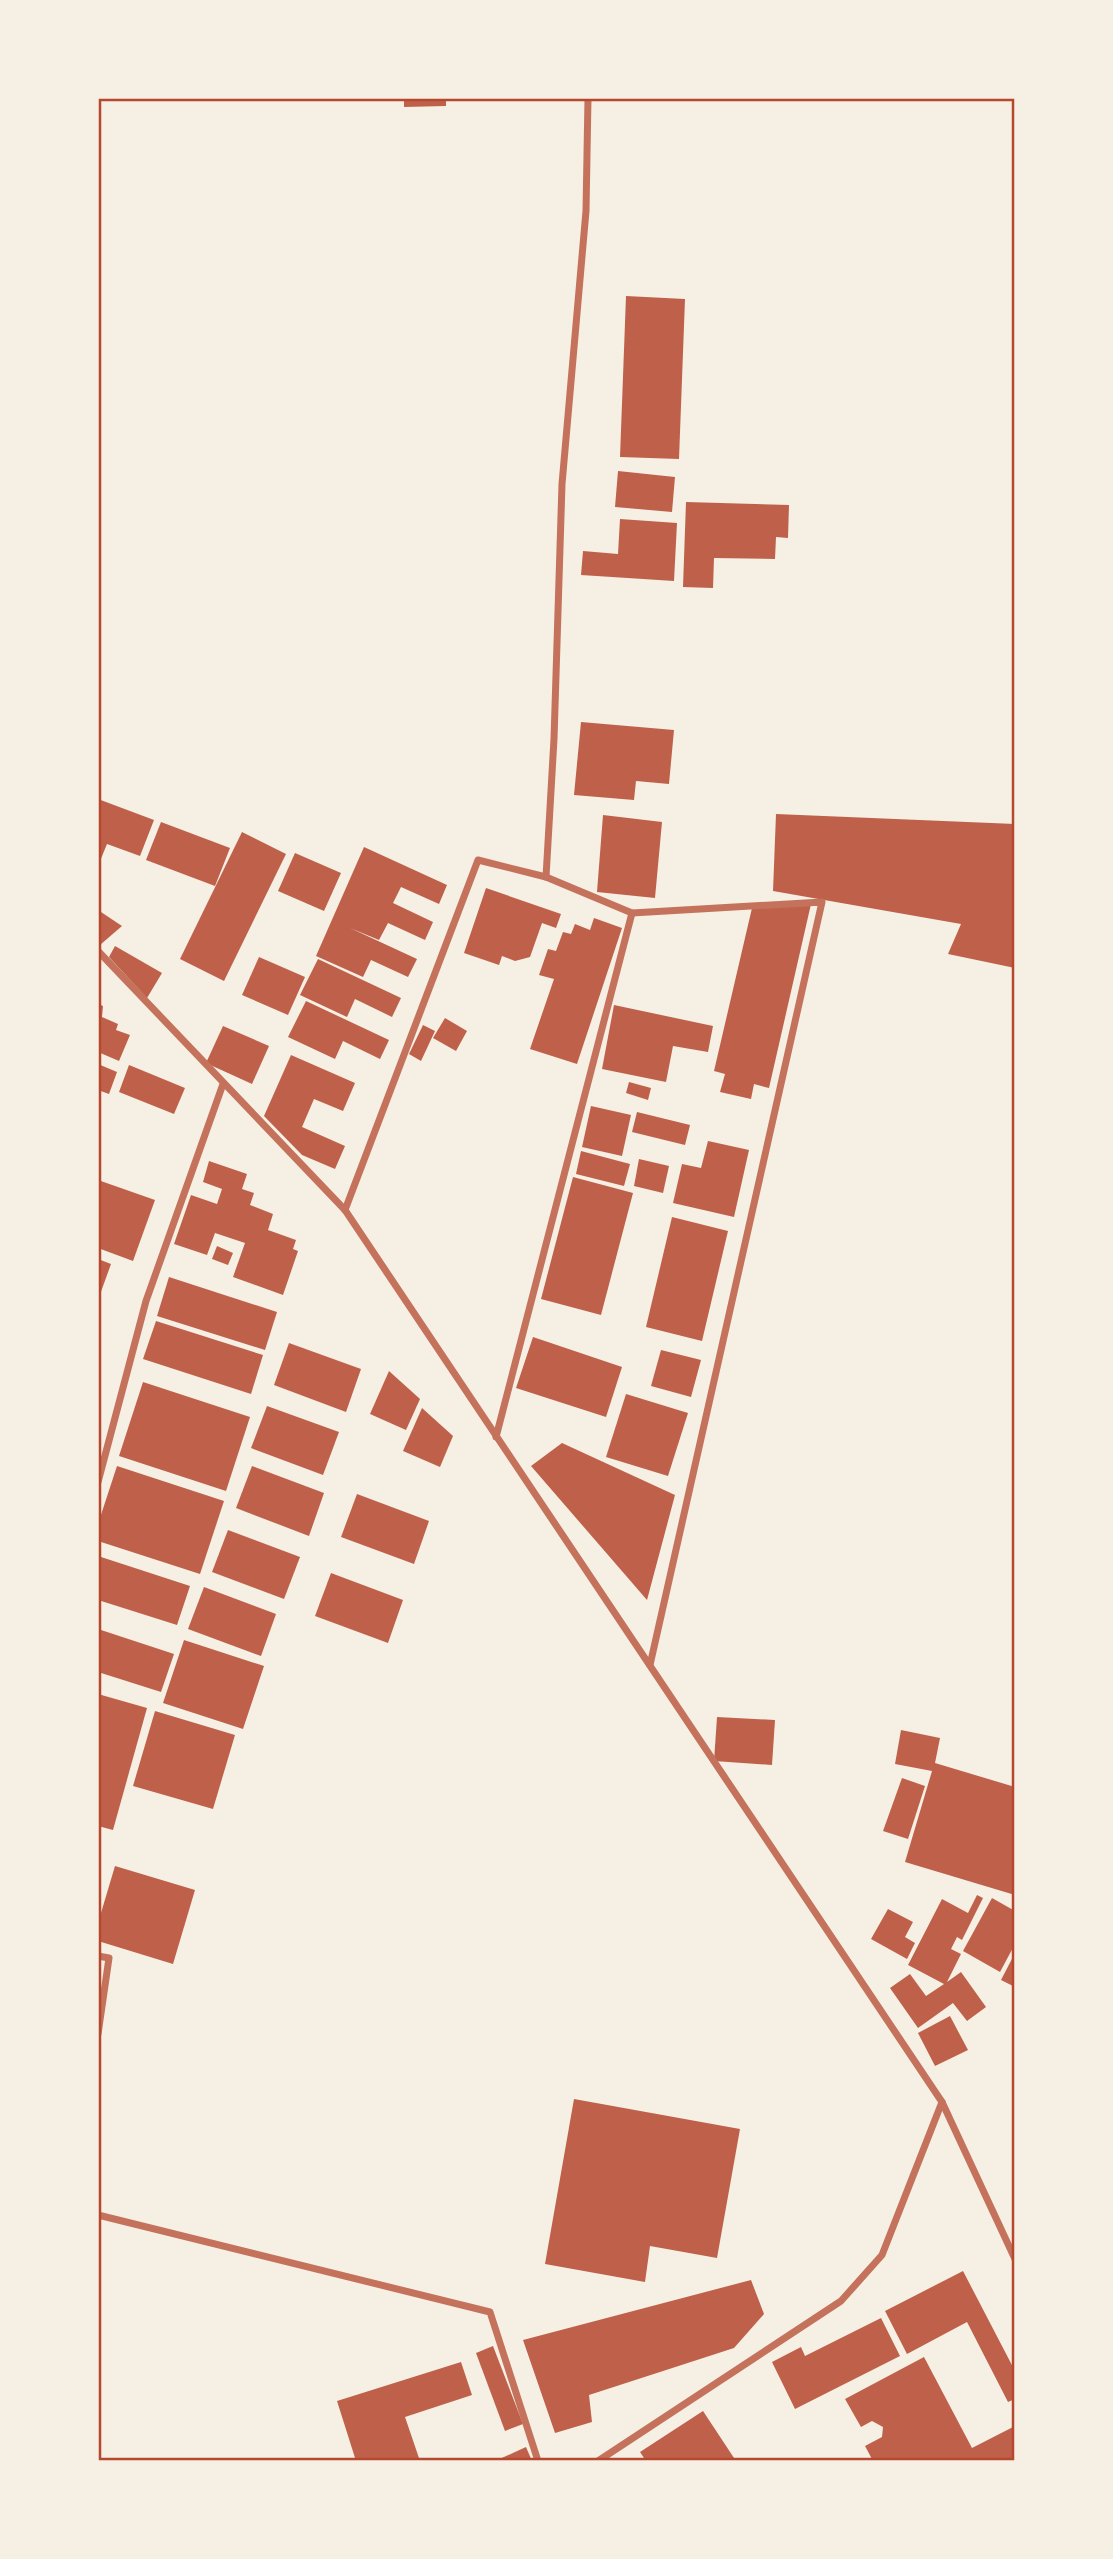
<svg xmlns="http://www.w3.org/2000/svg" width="1113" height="2559" font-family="Georgia,serif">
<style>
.building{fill:#bf614a}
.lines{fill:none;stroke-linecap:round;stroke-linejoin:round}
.minor{stroke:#c5725c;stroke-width:7}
.neatline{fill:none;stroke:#b5482f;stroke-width:2.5}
</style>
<rect width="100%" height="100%" fill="#f6efe4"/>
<g class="building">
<path d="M404 98H446V106L404 107Z"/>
<path d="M626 296 685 299 679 459 620 457Z"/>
<path d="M618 471 675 477 672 512 615 507Z"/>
<path d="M686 502 789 505 788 538 776 537 775 559 714 558 713 588 683 587Z"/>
<path d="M620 519 677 523 674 581 581 575 583 551 618 554Z"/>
<path d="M581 722 674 730 669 784 636 781 634 800 574 795Z"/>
<path d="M98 799 154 820 140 856 107 844 98 866Z"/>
<path d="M776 814 1015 824V968L948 954 961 924 773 891Z"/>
<path d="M603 815 662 822 655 898 597 892Z"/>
<path d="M161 822 230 848 215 886 146 860Z"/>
<path d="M242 832 286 854 224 981 180 959Z"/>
<path d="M364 847 447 885 439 904 401 887 393 903 433 922 425 940 388 923 379 940 350 928 417 959 408 977 371 960 363 977 316 956Z"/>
<path d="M295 853 341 873 324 911 278 891Z"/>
<path d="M486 888 561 914 556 928 542 923 530 957 515 961 502 956 499 965 464 953Z"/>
<path d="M811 904 769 1088 754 1084 751 1099 720 1092 725 1074 714 1071 752 908Z"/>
<path d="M98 910 122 926 100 945 98 943Z"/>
<path d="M594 918 622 928 577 1064 530 1049 554 979 539 975 548 949 556 951 563 932 571 934 575 924 590 930Z"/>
<path d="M115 946 162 973 147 998 109 957Z"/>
<path d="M259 957 305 977 288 1015 242 995Z"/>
<path d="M318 959 401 998 392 1017 355 999 347 1017 300 995Z"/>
<path d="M306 1001 389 1040 380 1059 343 1041 335 1059 288 1037Z"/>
<path d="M98 1004 103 1006 102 1017 118 1024 116 1030 130 1035 119 1061 98 1052Z"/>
<path d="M614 1005 713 1026 708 1052 673 1046 666 1082 602 1069Z"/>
<path d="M445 1018 467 1031 456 1051 433 1038Z"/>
<path d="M423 1025 435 1031 421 1061 409 1054Z"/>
<path d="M223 1026 269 1046 252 1084 206 1063Z"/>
<path d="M291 1055 355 1083 343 1111 314 1099 302 1127 345 1146 335 1169 302 1155 264 1116Z"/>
<path d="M98 1064 117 1072 109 1094 98 1090Z"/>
<path d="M129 1065 185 1088 174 1114 119 1092Z"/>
<path d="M629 1082 651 1088 648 1100 626 1093Z"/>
<path d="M591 1106 631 1115 622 1156 582 1147Z"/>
<path d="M637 1112 690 1125 685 1145 632 1132Z"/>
<path d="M708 1141 749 1150 734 1217 673 1203 682 1164 701 1168Z"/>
<path d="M581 1151 630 1164 624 1186 576 1174Z"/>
<path d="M639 1159 669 1166 663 1193 634 1186Z"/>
<path d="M209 1161 247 1174 242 1189 254 1193 250 1205 273 1214 268 1230 296 1240 293 1249 298 1251 283 1295 233 1277 245 1243 215 1233 207 1255 174 1244 191 1195 217 1204 222 1189 203 1182Z"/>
<path d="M573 1177 633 1193 601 1315 541 1299Z"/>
<path d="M98 1180 155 1200 133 1261 98 1248Z"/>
<path d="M672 1217 728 1231 702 1341 646 1327Z"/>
<path d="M217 1246 233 1253 228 1265 212 1259Z"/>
<path d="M98 1259 111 1264 98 1300Z"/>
<path d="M169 1277 277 1312 265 1350 157 1316Z"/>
<path d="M156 1321 263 1355 251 1394 143 1359Z"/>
<path d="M533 1337 622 1367 606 1417 516 1388Z"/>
<path d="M289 1343 361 1369 346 1412 274 1385Z"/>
<path d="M661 1350 701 1360 691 1397 651 1386Z"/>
<path d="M389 1371 420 1399 406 1430 370 1414Z"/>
<path d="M143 1382 250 1417 226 1491 119 1456Z"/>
<path d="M626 1394 688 1413 668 1476 606 1457Z"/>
<path d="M267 1406 339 1432 323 1475 251 1448Z"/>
<path d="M422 1408 453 1436 440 1467 403 1451Z"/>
<path d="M562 1443 675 1495 647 1600 531 1466Z"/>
<path d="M117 1466 224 1501 200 1574 98 1541V1524Z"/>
<path d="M252 1466 324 1493 309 1536 236 1508Z"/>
<path d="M357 1494 429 1521 414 1564 341 1537Z"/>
<path d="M228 1530 300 1557 284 1599 212 1572Z"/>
<path d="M98 1556 190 1586 177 1625 98 1600Z"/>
<path d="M331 1573 403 1600 388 1643 315 1616Z"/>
<path d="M204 1587 276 1614 261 1656 188 1629Z"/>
<path d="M98 1629 174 1654 161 1692 98 1672Z"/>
<path d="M184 1640 264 1666 243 1729 163 1703Z"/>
<path d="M98 1694 147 1708 113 1830 98 1826Z"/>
<path d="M155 1711 235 1735 213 1809 133 1786Z"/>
<path d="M717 1717 775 1720 772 1765 714 1761Z"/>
<path d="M901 1730 940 1738 935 1763 1015 1787V1895L905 1862 932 1771 895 1764Z"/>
<path d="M902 1778 925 1786 908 1839 883 1831Z"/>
<path d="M115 1866 195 1890 173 1964 98 1941V1923Z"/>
<path d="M977 1895 983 1898 962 1940 957 1937 951 1949 961 1954 947 1982 961 1972 986 2007 967 2021 953 2003 918 2028 890 1988 910 1974 926 1996 944 1984 908 1965 942 1899 968 1913Z"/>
<path d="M992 1898 1015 1911V1944L1000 1972 963 1951Z"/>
<path d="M888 1909 913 1922 905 1937 915 1943 907 1959 871 1939Z"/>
<path d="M1015 1953V1987L1001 1980Z"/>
<path d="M950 2016 968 2050 935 2066 918 2033Z"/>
<path d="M574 2099 740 2129 717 2258 650 2246 645 2282 545 2264Z"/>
<path d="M963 2271 1015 2371V2399L1008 2402 967 2322 907 2354 885 2311Z"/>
<path d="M751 2280 764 2314 734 2348 589 2395 592 2422 555 2433 523 2340Z"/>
<path d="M881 2318 900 2356 795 2409 772 2362 801 2347 805 2356Z"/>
<path d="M493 2346 523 2424 505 2431 476 2353Z"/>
<path d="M924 2357 972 2448 1015 2426V2461H873L865 2446 882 2437 883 2427 872 2421 861 2427 845 2399Z"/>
<path d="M461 2362 472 2395 405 2417 420 2461H356L337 2401Z"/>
<path d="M703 2411 736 2461H646L640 2452Z"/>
<path d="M526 2447 532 2461H495Z"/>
</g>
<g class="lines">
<g class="minor">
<path d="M546 877 554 739 562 484 586 211 588 98"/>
<path d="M632 913 822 902 650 1665"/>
<path d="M98 951 345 1210 942 2102 1015 2259"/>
<path d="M345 1210 478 860 546 877 632 913 496 1437"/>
<path d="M98 1482 146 1301 223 1084"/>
<path d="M98 1956 109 1958 98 2034"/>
<path d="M98 2215 490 2312 538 2461"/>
<path d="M598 2461 841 2301 882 2255 942 2102"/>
</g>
</g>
<rect width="1113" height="2559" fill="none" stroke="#f6efe4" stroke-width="200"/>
<rect x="100" y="100" width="913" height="2359" class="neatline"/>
</svg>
